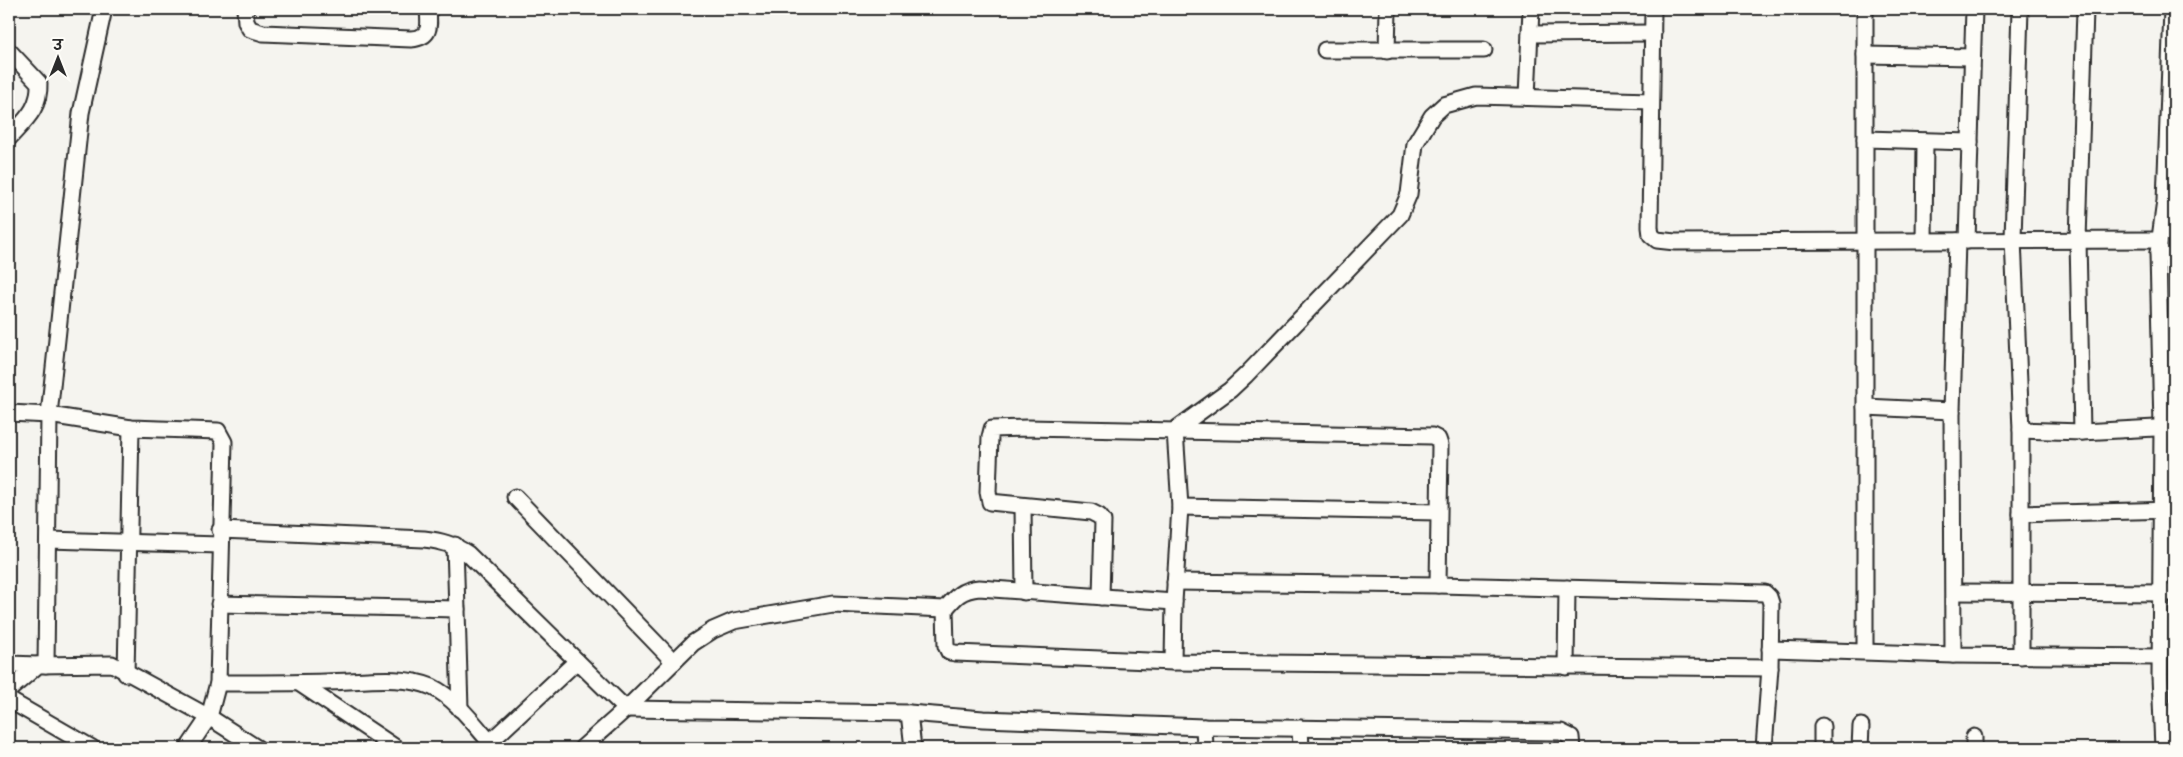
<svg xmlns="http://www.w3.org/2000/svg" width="2183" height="757" font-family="Itim,'Playpen Sans Deva',sans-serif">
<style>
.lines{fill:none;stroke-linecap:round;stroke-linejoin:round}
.street-casing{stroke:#2b2b2b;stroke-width:19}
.street{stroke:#fdfcf7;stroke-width:15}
</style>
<rect width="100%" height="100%" fill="#f5f4ef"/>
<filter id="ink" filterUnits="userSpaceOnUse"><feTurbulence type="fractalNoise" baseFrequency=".02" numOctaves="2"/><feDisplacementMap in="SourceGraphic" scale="10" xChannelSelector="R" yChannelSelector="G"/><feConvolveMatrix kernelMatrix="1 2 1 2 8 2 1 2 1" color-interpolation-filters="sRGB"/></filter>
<g filter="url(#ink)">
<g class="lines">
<defs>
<g id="street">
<path d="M245 9 246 22 250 29 263 33 411 39C432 37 429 26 428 9"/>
<path d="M1653 9 1650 227 1651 235 1657 240 1675 242 2159 240"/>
<path d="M2020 9 2013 239 2021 430V656"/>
<path d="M1530 34 1653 33"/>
<path d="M1325 50H1484"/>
<path d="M9 51 39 83C40 109 25 120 9 138"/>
<path d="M1387 51 1388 9"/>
<path d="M1865 55 1972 57"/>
<path d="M1527 97 1531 9"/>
<path d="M1865 139 1970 142"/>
<path d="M1924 241 1925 141"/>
<path d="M1967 241 1974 9"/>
<path d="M2158 253 2174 254"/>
<path d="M1865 407 1952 411"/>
<path d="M9 413 49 415 131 428 218 431 224 442 218 683 209 717 188 748"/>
<path d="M2021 430 2082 432 2174 427"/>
<path d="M2082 432 2078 240 2085 9"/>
<path d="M515 497 674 662"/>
<path d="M1023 506 1024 592"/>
<path d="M1180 507 1438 512"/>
<path d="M2021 514 2174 510"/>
<path d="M220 530 424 539C441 541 453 544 468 554L626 709 909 713 983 719 1204 727 1561 732 1571 737 1572 748"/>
<path d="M48 540 220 545"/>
<path d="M455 545 460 709"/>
<path d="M1175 582 1438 585 1765 593 1769 597 1771 603 1770 668 1764 748"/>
<path d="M1954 592 2174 593"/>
<path d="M1101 597 1103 521 1099 516 1091 512 990 502 988 492 990 437 992 429 1027 428 1432 436 1438 439 1440 445 1438 585"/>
<path d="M219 604 457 609"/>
<path d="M945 609 946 646 949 652 955 653 1173 662 1770 668"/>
<path d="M1770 649 1953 655 2160 657"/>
<path d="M1865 651V9"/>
<path d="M1953 655 1952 411 1957 241"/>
<path d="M1173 662 1174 602 1180 507 1175 430 1230 390 1246 375 1400 215 1409 194 1415 144 1432 116 1444 105 1476 96 1651 101"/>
<path d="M9 664 38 665"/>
<path d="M46 665 49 415 81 113 104 9"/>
<path d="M1566 667 1567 588"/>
<path d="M126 674 131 428"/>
<path d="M218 683C254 683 290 683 325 682 358 682 402 674 432 687 457 699 477 728 495 748"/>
<path d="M299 683 396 748"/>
<path d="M9 690 38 665 112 664 209 717 257 748"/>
<path d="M9 700 92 748"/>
<path d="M909 713 913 748"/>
<path d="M1822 726V748"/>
<path d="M1204 727 1205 748"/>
<path d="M1300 728 1301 748"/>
<path d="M490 742 577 661"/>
<path d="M582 748 626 709 693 643 713 630 734 621 833 604 945 609C956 596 961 590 979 588L1174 602"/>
<path d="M1860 748 1861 726"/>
<path d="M1974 748V737"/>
<path d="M2163 748 2160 676 2162 427 2158 253 2165 201 2172 9"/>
</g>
</defs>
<use href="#street" class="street-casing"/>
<use href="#street" class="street"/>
</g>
</g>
<rect width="2183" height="757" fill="none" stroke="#fdfcf7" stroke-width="30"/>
<rect x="15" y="15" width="2153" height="727" fill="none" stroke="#2b2b2b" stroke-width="2" filter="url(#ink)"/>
<g transform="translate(58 58)" stroke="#fdfcf7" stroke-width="4" paint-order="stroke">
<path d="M0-4L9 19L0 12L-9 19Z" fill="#2b2b2b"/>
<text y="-8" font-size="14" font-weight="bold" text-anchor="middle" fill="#2b2b2b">उ</text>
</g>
</svg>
